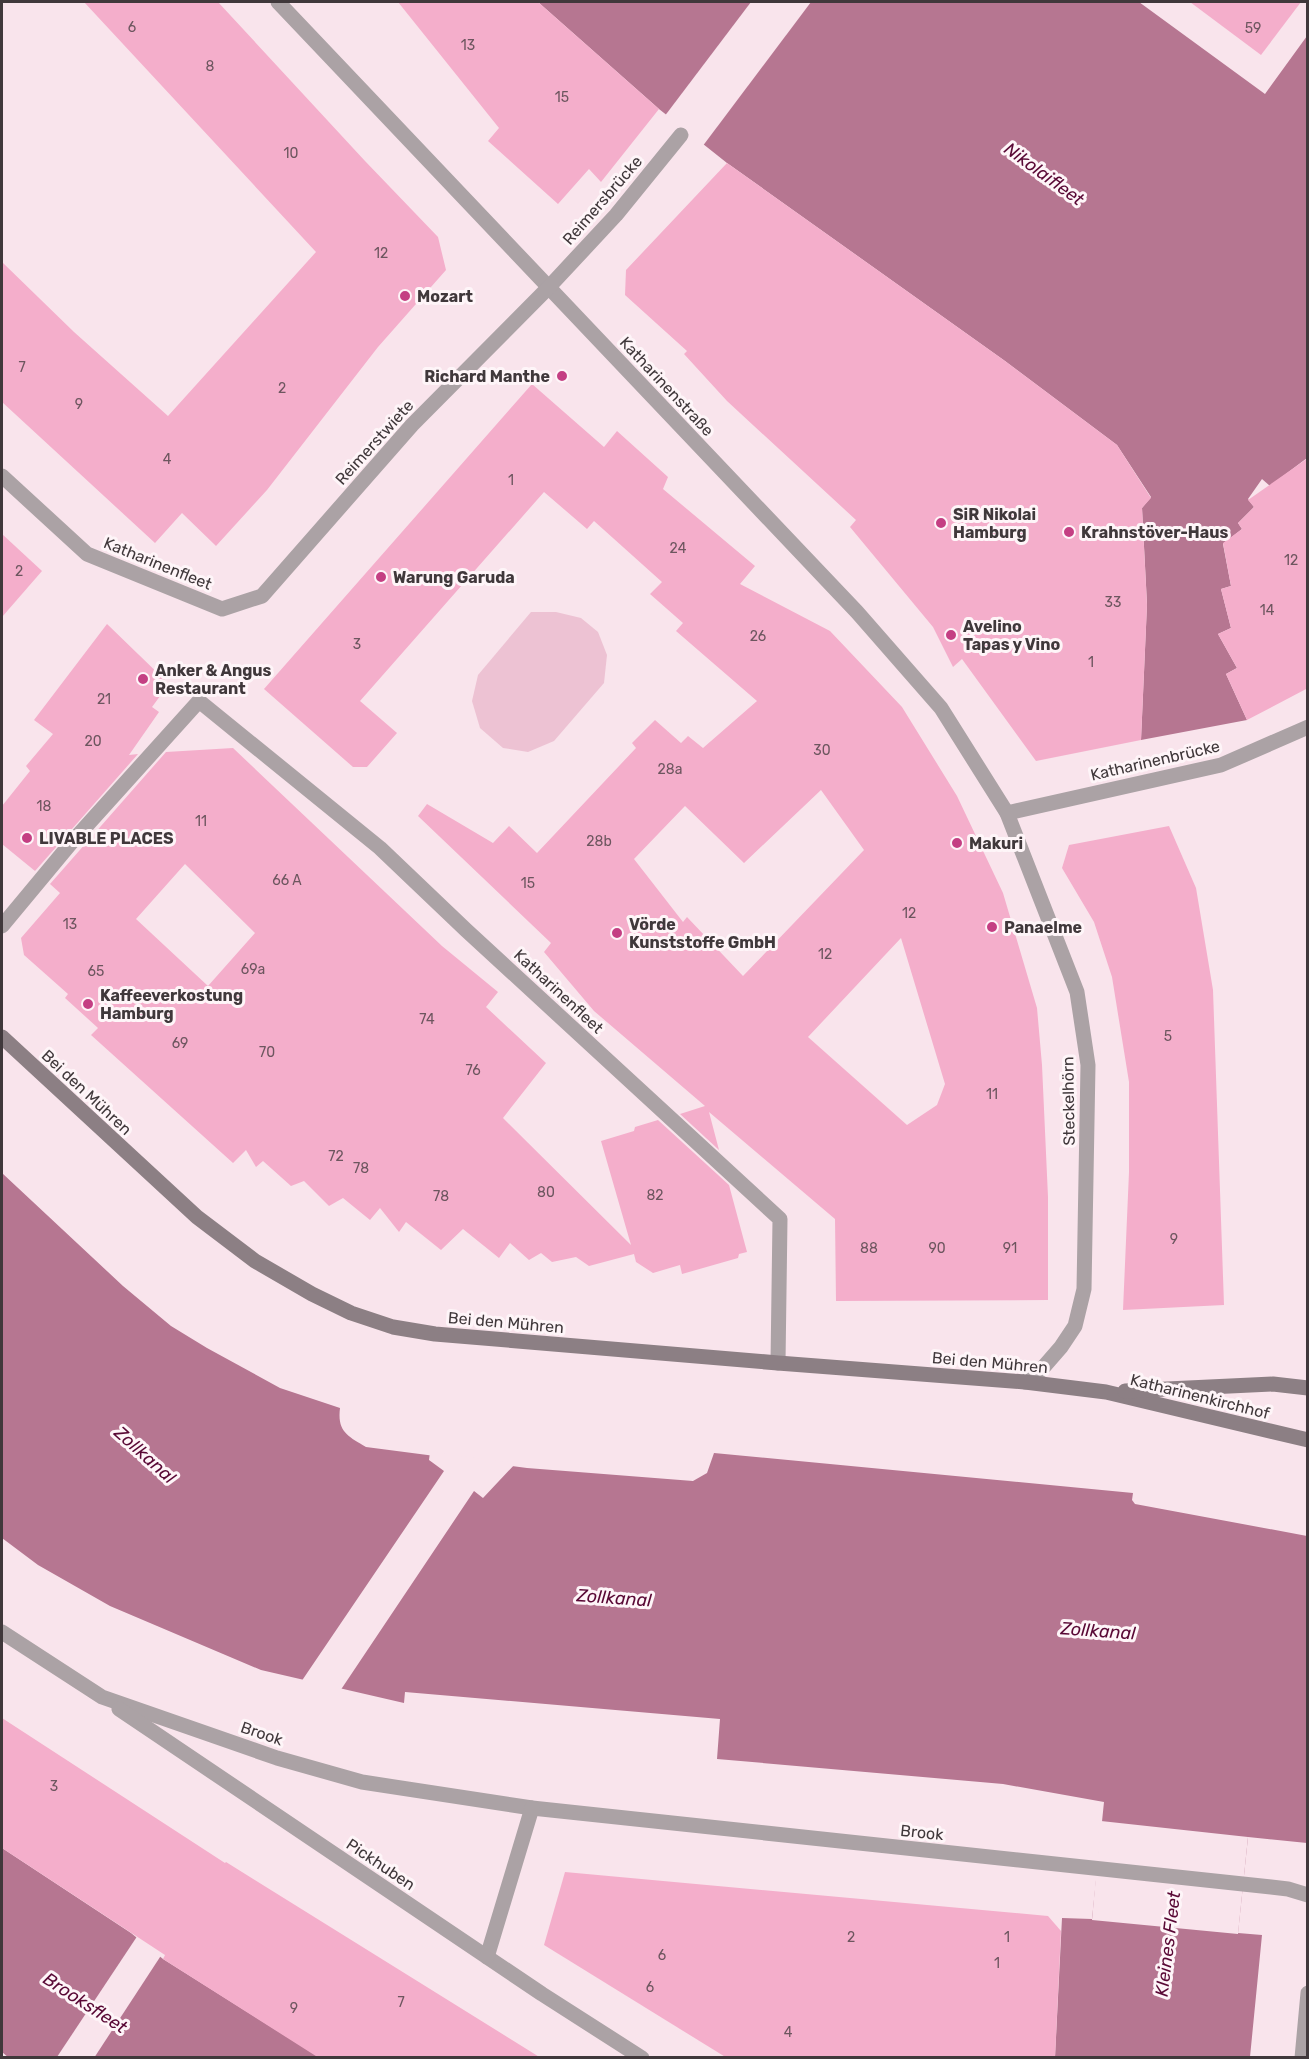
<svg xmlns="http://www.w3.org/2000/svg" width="1309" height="2059" font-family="Rubik,sans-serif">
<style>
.green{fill:#edc2d3}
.water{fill:#b67691}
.pier{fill:#f9e4ec}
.building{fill:#f4aecb;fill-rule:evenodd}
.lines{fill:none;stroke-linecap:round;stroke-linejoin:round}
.street{stroke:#aba2a5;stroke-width:15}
.secondary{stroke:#8c7f84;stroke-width:15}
.poi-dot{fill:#c43f83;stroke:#fef5f8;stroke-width:2}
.labels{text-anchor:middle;stroke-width:6;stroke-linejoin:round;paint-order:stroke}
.number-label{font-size:14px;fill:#6d565f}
.street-label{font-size:16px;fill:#40383b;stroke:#fef5f8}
.poi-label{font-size:16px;font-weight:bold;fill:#40383b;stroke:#fef5f8;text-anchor:start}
.water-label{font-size:18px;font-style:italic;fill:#590835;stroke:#fef5f8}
</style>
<rect width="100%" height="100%" fill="#f9e4ec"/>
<path class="green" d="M531 612H556L581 618 598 632 607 655 604 683 554 741 528 752 503 748 480 728 472 701 478 675Z"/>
<g class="water">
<path d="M538 2H1139L1265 94 1307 36V458L1270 486 1262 479 1248 499 1254 507 1238 523 1242 529 1223 544 1231 586 1221 589 1231 628 1218 634 1237 668 1226 674 1247 720 1141 740 1147 604 1142 508 1151 497 1117 445 1005 361 727 163 659 109Z"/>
<path d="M2 1173 123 1286 171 1326 207 1348 280 1388 340 1408C337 1432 348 1436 366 1447L527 1468 693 1481 707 1473 714 1453 1133 1493 1132 1500 1135 1504 1307 1536V1843L1248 1837 1238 1933 1262 1935 1250 2057H1055L1062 1918 1092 1919 1104 1802 1003 1784 717 1759 720 1719 405 1692 404 1703 261 1670 110 1606 38 1565 2 1538Z"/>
<path d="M2 1848 131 1933 163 1959 319 2057 9 2058 2 2052Z"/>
</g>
<g class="pier">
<path d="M751 2H811L702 147 664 117Z"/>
<path d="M430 1452 516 1463 483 1498 474 1491 340 1691 301 1682 444 1471 429 1460Z"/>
<path d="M1101 1821 1248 1837 1238 1934 1092 1920Z"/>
<path d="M138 1935 162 1954 94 2058 57 2057Z"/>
</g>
<g class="building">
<path d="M84 2H218L365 161 438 237 446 270 378 347 267 490 216 546 182 513 155 543 2 402V262L74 332 168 416 316 252Z"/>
<path d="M398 2H538L659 109 601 182 589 169 558 204 488 141 499 128Z"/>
<path d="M1190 2H1301L1261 55Z"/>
<path d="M727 163 1005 361 1117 445 1151 498 1142 508 1147 605 1141 740 1036 761 962 659 953 667 933 627 850 527 856 520 727 401 684 354 687 351 625 295 626 270Z"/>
<path d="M532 384 604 447 617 431 668 477 663 489 755 566 740 584 830 631 902 707 957 796 1003 893 1037 1008 1042 1065 1048 1197V1300L836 1301 835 1219 709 1112 719 1150 680 1114 705 1106 594 1011 544 952 551 943 418 816 427 804 493 843 509 826 537 853 636 748 632 743 655 720 681 743 688 736 703 748 757 701 676 631 683 623 650 594 662 582 594 521 587 529 544 492 360 701 397 733 367 767H353L264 689ZM821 790 864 850 743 976 687 917 683 922 634 859 685 806 744 863ZM901 938 945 1084 937 1105 907 1125 808 1037Z"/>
<path d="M1308 458V688L1247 720 1226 674 1237 668 1218 634 1231 628 1221 589 1231 586 1223 543 1242 529 1238 523 1254 507 1248 500Z"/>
<path d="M2 534 42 571 2 617Z"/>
<path d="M107 624 169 684 152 707 159 712 129 755 138 754 35 871 2 844V806L30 771 26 766 53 734 34 720Z"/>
<path d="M233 748 442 946 498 992 486 1007 546 1063 503 1118 631 1245 601 1141 634 1131 635 1127 658 1120 729 1185 747 1252 739 1254 738 1258 682 1274 680 1265 653 1273 636 1262 634 1254 589 1266 576 1257 552 1262 541 1253 529 1260 510 1243 499 1258 463 1229 441 1250 406 1222 399 1232 380 1208 370 1220 343 1198 329 1206 304 1181 291 1186 263 1161 256 1167 246 1150 233 1163 91 1035 98 1028 65 998 68 994 24 955 21 938 60 893 50 884 166 752ZM185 864 255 933 208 986 136 919Z"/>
<path d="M1169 826 1196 888 1213 990 1224 1305 1123 1310 1129 1172V1082L1112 977 1094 922 1062 868 1069 845Z"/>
<path d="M2 1718 225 1863 226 1862 541 2058H319L163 1959 165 1955 2 1848Z"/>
<path d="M565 1872 1048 1916 1061 1931 1055 2058H727L544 1945Z"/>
</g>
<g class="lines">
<g class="street">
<path d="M278 2 857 612 941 708 1007 813 1077 992 1088 1065 1084 1289 1075 1326 1061 1347 1041 1370 1025 1382"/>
<path d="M2 476 87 554 222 609 262 596 412 425 549 287 616 215 681 135"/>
<path d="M1007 813 1221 765 1308 727"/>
<path d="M2 926 71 843 199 701 380 848 466 930 780 1219 778 1363"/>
<path d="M2 1632 102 1697 277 1758 362 1782 532 1808 1271 1887 1288 1889 1308 1895"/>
<path d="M119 1709 542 1994 642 2058"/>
<path d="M487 1957 532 1808"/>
<path d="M1302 2058 1308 1993"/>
</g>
<g class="secondary">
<path d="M2 1037 197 1217 255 1261 312 1294 351 1313 393 1327 435 1334 778 1363 1025 1382 1106 1392 1308 1440"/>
<path d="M1125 1391 1273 1384 1308 1388"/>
</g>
</g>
<g class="poi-dot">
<circle cx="405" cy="296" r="6"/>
<circle cx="562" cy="376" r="6"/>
<circle cx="941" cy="523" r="6"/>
<circle cx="1069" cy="532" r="6"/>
<circle cx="381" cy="577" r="6"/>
<circle cx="951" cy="635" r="6"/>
<circle cx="143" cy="679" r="6"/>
<circle cx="27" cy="838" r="6"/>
<circle cx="957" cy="843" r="6"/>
<circle cx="992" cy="927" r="6"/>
<circle cx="617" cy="933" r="6"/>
<circle cx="88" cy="1004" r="6"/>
</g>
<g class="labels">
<g class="number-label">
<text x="132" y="32">6</text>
<text x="1253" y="33">59</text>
<text x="468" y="50">13</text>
<text x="210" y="71">8</text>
<text x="562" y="102">15</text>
<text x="291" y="158">10</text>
<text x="381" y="258">12</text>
<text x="22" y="372">7</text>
<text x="282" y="393">2</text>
<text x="79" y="409">9</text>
<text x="167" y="464">4</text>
<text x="511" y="485">1</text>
<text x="678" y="553">24</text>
<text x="1291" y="565">12</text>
<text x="19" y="576">2</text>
<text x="1113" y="607">33</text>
<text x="1267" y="615">14</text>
<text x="758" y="641">26</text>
<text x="357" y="649">3</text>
<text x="1091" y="667">1</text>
<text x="104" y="704">21</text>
<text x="93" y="746">20</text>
<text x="822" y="755">30</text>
<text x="670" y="774">28a</text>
<text x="44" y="811">18</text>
<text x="201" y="826">11</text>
<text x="599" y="846">28b</text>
<text x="287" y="885">66 A</text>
<text x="528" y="888">15</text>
<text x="909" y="918">12</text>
<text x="70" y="929">13</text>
<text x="825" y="959">12</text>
<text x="253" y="974">69a</text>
<text x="96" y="976">65</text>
<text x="427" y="1024">74</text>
<text x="1168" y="1041">5</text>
<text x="180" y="1048">69</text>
<text x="267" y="1057">70</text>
<text x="473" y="1075">76</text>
<text x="992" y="1099">11</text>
<text x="336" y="1161">72</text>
<text x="361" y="1173">78</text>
<text x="546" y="1197">80</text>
<text x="655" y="1200">82</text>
<text x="441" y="1201">78</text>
<text x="1174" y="1244">9</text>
<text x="869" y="1253">88</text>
<text x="937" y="1253">90</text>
<text x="1010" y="1253">91</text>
<text x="54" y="1791">3</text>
<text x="851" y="1942">2</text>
<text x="1007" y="1942">1</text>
<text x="662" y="1960">6</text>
<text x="997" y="1968">1</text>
<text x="650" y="1992">6</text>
<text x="401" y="2007">7</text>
<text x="294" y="2013">9</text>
<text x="788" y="2037">4</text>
</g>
<g class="street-label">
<text transform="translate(602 200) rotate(-49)" y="6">Reimersbrücke</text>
<text transform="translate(667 386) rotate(47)" y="6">Katharinenstraße</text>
<text transform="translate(374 442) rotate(-48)" y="6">Reimerstwiete</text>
<text transform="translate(158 563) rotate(22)" y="6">Katharinenfleet</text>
<text transform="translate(1155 760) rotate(-13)" y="6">Katharinenbrücke</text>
<text transform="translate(559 991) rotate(43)" y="6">Katharinenfleet</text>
<text transform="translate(87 1092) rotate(43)" y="6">Bei den Mühren</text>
<text transform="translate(1068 1101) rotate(-91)" y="6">Steckelhörn</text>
<text transform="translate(506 1322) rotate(5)" y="6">Bei den Mühren</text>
<text transform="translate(990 1362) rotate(5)" y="6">Bei den Mühren</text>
<text transform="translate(1200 1396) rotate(14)" y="6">Katharinenkirchhof</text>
<text transform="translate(262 1733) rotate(19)" y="6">Brook</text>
<text transform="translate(922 1832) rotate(6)" y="6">Brook</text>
<text transform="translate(381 1864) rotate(34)" y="6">Pickhuben</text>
</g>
<g class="poi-label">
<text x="417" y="302">Mozart</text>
<text x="550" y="382" text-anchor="end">Richard Manthe</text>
<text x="953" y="520">SiR Nikolai<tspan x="953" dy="18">Hamburg</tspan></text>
<text x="1081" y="538">Krahnstöver-Haus</text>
<text x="393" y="583">Warung Garuda</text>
<text x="963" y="632">Avelino<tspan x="963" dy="18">Tapas y Vino</tspan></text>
<text x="155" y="676">Anker &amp; Angus<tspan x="155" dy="18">Restaurant</tspan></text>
<text x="39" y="844">LIVABLE PLACES</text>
<text x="969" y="849">Makuri</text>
<text x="629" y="930">Vörde<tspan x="629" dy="18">Kunststoffe GmbH</tspan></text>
<text x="1004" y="933">Panaelme</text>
<text x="100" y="1001">Kaffeeverkostung<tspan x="100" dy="18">Hamburg</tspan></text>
</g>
<g class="water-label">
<text transform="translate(1044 174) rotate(36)" y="6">Nikolaifleet</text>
<text transform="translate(145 1455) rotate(42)" y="6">Zollkanal</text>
<text transform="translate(614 1598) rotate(4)" y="6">Zollkanal</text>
<text transform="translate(1098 1631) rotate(4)" y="6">Zollkanal</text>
<text transform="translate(1168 1944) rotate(-83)" y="6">Kleines Fleet</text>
<text transform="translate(85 2003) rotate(33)" y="6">Brooksfleet</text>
</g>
</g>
<rect width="1309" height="2059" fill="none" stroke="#40383b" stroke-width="6"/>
</svg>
